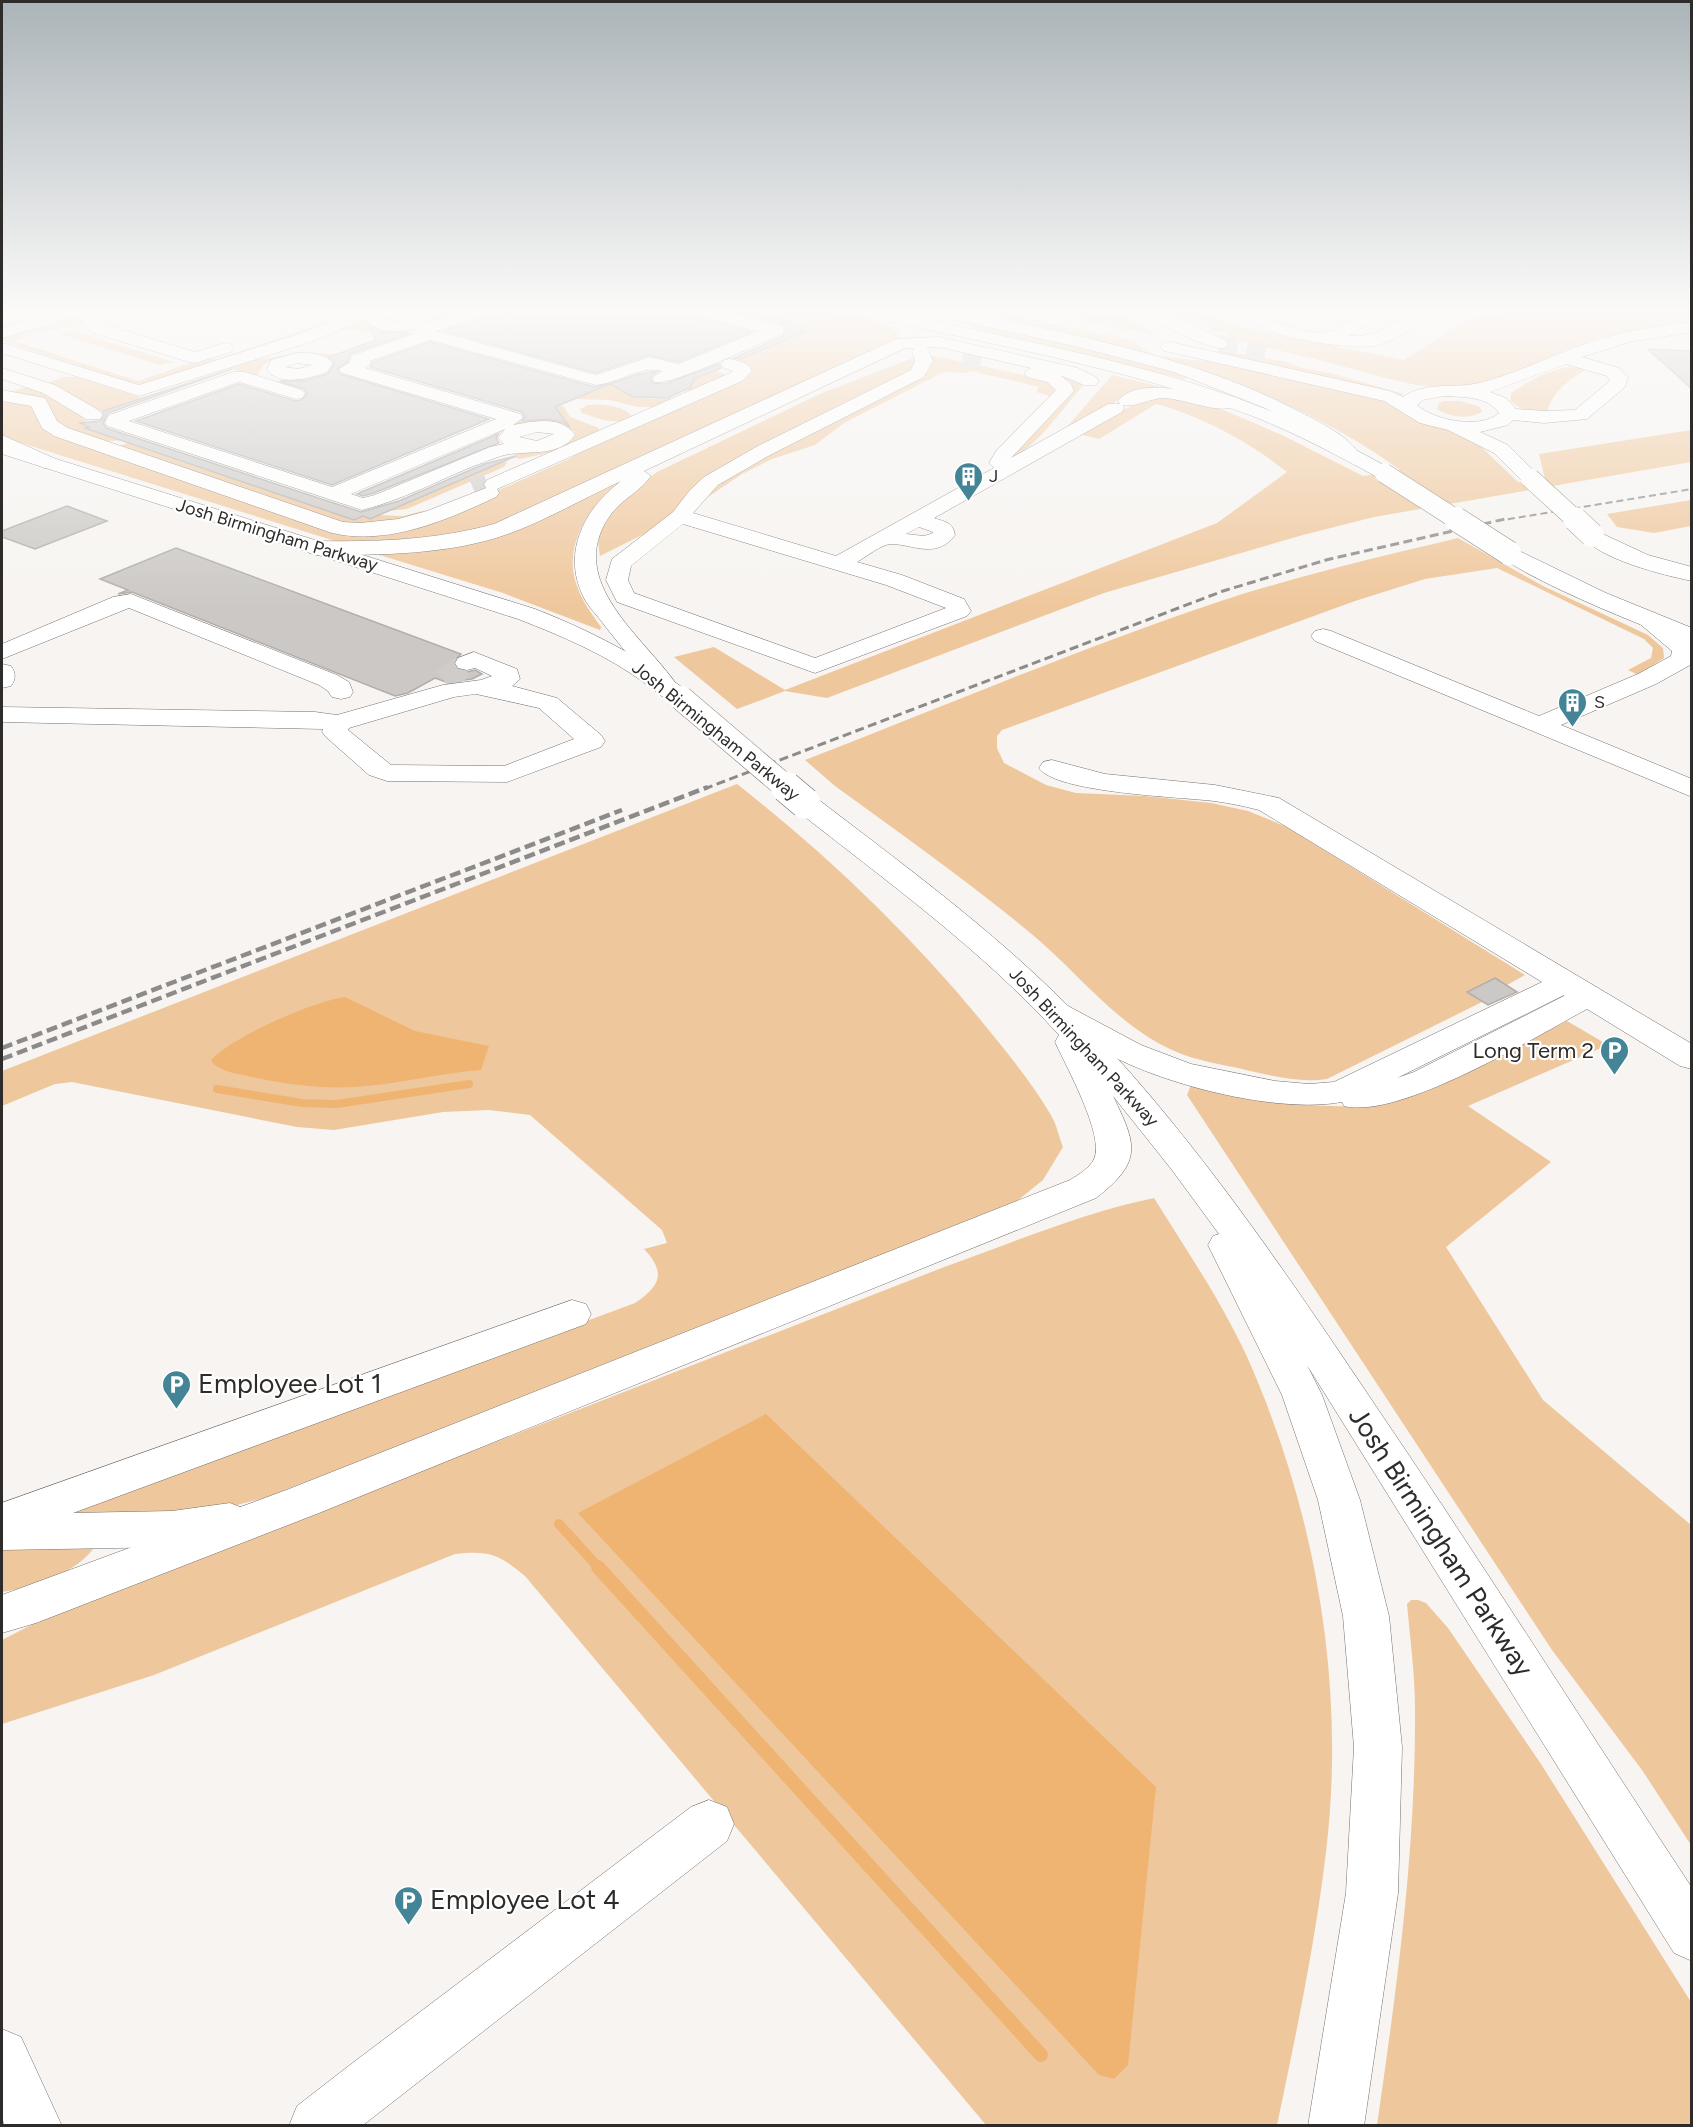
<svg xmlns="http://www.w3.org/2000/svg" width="1693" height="2127" font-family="Figtree,sans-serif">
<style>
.green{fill:#efc79c}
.water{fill:#efb472}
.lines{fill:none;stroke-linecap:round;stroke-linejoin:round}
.stream-far2{stroke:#efb472;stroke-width:8}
.stream-far1{stroke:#efb472;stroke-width:10}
.stream{stroke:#efb472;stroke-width:14}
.building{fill:#cbc8c5;stroke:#b0adaa;stroke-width:1.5}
.minor-tunnel-far1{stroke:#cfccc9;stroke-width:19;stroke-dasharray:19 9;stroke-linecap:butt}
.minor-tunnel{stroke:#cfccc9;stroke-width:24;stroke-dasharray:24 12;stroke-linecap:butt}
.minor-casing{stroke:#74716f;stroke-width:1}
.major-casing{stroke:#74716f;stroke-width:1}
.minor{fill:#fff;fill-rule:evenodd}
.major{fill:#fff;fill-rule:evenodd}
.rail-far2{stroke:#8d8b89;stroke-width:2;stroke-dasharray:7 4;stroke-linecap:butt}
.rail-far1{stroke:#8d8b89;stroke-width:3;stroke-dasharray:9 4.5;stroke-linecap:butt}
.rail{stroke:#8d8b89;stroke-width:4.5;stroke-dasharray:11 5;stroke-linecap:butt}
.minor-bridge-far1-casing{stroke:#74716f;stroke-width:20;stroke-linecap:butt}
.minor-bridge-casing{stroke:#74716f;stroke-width:25;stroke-linecap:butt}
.major-bridge-far2-casing{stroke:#74716f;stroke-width:20;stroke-linecap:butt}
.major-bridge-far1-casing{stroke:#74716f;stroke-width:25;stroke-linecap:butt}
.major-bridge-casing{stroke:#74716f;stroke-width:32;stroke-linecap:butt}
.minor-bridge-far1{stroke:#fff;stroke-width:19}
.minor-bridge{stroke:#fff;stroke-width:24}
.major-bridge-far2{stroke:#fff;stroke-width:19}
.major-bridge-far1{stroke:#fff;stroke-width:24}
.major-bridge{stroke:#fff;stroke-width:31}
.labels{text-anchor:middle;stroke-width:4.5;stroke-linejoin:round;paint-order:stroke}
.far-poi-label{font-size:18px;fill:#2d2c2b;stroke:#fff;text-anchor:start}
.far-street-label{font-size:18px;fill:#2d2c2b;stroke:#fff}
.poi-label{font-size:22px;fill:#2d2c2b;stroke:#fff;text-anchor:end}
.near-poi-label{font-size:27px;fill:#2d2c2b;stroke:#fff;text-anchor:start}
.near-street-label{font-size:27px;fill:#2d2c2b;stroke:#fff}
</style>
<rect width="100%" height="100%" fill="#f7f4f1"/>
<g class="green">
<path d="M359 311 323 328 145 384 131 383 2 341V335L56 319H81L83 323 81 325 49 330 14 341 138 381 207 357 217 359 347 315 339 312Z"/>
<path d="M374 311H381L368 317 366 321C374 330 418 328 429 321 434 318 433 314 438 312 444 309 451 312 457 314L389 337 404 341 391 345 380 342 377 335 357 330 334 331Z"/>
<path d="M740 311C776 311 876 306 899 335L896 341 485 532 354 544 335 541 2 437V399L12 400 34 407 42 428 327 530 422 524 571 458 580 451 742 377 734 362 805 331 800 329 805 327Z"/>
<path d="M949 311H994L1135 341 1144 350 1158 356 1243 365 1377 396 1471 437 1518 482 1545 479 1539 454 1691 430V462L1374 517 1303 535 1104 593 827 698 785 691 737 709 674 657 714 647 785 690 1217 523 1287 472C1251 443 1202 416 1156 404L1099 439 1079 434 1140 401 1160 396 1199 401 1233 414 1284 436 1363 476 1400 470C1341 427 1272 395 1203 371Z"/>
<path d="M1080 311 1106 317 1123 315 1158 335 1086 323 1076 317Z"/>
<path d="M1161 311H1201L1231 325 1404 360 1468 319 1510 311H1691L1692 322C1652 328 1612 332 1575 346 1548 357 1513 378 1487 384 1437 396 1386 378 1338 365 1300 355 1270 348 1230 339L1226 338 1229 332 1213 331 1194 321Z"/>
<path d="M970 323 1100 352 1190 377 1184 379 970 329Z"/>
<path d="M74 330 85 335 99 333 91 336 173 362 160 365 59 334Z"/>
<path d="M934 343 1076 379 1082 384V387C1066 404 1032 453 1011 457L1072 389 1070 382 1054 374 942 347 908 348 622 481C591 503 563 543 576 583 581 600 591 613 601 627L600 630 503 593 373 553 447 546 896 348Z"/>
<path d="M1230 352 1287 362 1298 367 1334 374 1404 394 1400 397 1223 356Z"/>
<path d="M299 353 347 354 352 355 341 360 352 364 287 387 272 382 325 372 332 368 333 361C321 353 278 355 267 363 260 367 262 372 255 376L229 368 159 392 250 361Z"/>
<path d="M935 356 1037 378 1049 382 1057 391 997 453 994 452 1050 396 1036 392 1039 387 971 371C962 376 953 370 942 373L844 423 815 445 772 459 742 474 711 495 656 528 600 556C599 549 597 539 600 532 611 508 635 488 657 472L822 393 913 358Z"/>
<path d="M1568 367 1587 369C1569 380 1552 391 1547 413L1523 410 1510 401 1511 393C1527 382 1548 370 1568 367Z"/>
<path d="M664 368 662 373 642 375 618 387 619 389C631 401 677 403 689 390 692 386 691 380 691 375L699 377 715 370 723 373 725 376 658 407H638L609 400 574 399 586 389 593 391 603 387 600 386Z"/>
<path d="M1112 375 1166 388 1120 399 1071 428H1066Z"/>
<path d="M64 377H76L142 398 98 413 47 383Z"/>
<path d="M22 388C45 386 70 405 89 416L82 418 87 421 81 423 89 427 87 428 121 440 104 442 62 427 58 423 46 401 7 393Z"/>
<path d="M1444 401H1461L1480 407 1482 412C1469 420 1449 417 1437 409L1439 403Z"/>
<path d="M551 402 564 407 570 417 599 428 597 435 566 449 520 459 513 457 516 455 509 453 563 445 572 440 575 432 559 424 506 429 499 434 496 442 480 445 501 429Z"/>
<path d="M588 405C601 403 624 406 632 416 618 427 597 418 582 413L580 409Z"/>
<path d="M128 443 196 467 206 463 202 469 213 472 223 469 218 474 354 520 363 516 370 519 378 515 403 516 426 510 404 520 352 526 118 446Z"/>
<path d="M505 461 507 463 504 467 407 509 388 511Z"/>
<path d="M1691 500V526L1654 533 1617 527 1607 514Z"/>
<path d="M1458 538 1543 586 1648 635 1663 648 1664 658 1638 675 1628 670 1651 658 1653 648 1644 639 1497 568 1425 579 1355 601 1002 730 997 736V748L1004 763 1046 785 1076 793 1145 796 1211 803 1248 811 1287 827 1525 975 1507 985 1495 978 1468 992 1482 1002 1327 1079C1299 1083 1274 1076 1246 1070 1222 1064 1195 1061 1172 1050 1115 1024 1076 970 1028 931 966 880 900 833 835 786L805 760C943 707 1080 648 1221 601 1298 576 1378 557 1458 538Z"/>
<path d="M737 784C826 854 907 931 979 1018 1004 1049 1032 1082 1052 1117 1057 1126 1059 1137 1063 1147L1043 1180 1007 1209 916 1246 264 1498 203 1514H69L635 1303C661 1286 666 1272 644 1249L667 1243 662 1230 530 1115 489 1110 443 1112 334 1130 297 1127 72 1082 55 1084 2 1106V1071Z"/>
<path d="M1567 1021 1608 1045 1468 1106 1551 1162 1446 1247 1543 1400 1691 1525V1845L1642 1770 1552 1650 1187 1095 1191 1085C1272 1101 1355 1122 1434 1088Z"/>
<path d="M1154 1198C1192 1259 1233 1318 1259 1385 1319 1531 1345 1695 1326 1852 1315 1944 1296 2035 1277 2125H986L525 1576C498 1554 490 1550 455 1554L154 1675 2 1724V1640L43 1619 939 1269C1010 1244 1081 1213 1154 1198Z"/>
<path d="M60 1544 96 1545C78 1573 34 1587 2 1592V1547Z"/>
<path d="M1411 1600H1418L1426 1603 1448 1628 1541 1764 1691 2002V2125H1377C1397 1987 1416 1849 1415 1708 1415 1674 1410 1638 1407 1604Z"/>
</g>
<g class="water">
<path d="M345 997 415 1031 489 1046 481 1070C438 1073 396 1085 353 1087 317 1089 278 1083 243 1075 233 1073 216 1070 211 1060 232 1037 314 1001 345 997Z"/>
<path d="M766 1414 1156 1787 1128 2065 1114 2079 1099 2075 578 1513Z"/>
</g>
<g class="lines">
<path class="stream-far2" d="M217 1089 302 1103 337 1104 469 1084"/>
<path class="stream-far1" d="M559 1524 599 1568"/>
<path class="stream" d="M598 1567 1041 2055"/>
</g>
<g class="building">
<path d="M487 311H692L695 317 752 332 678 362 649 355 596 373 444 331 484 317Z"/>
<path d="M728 311H740L795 323 806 327 800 329 806 331 741 359 734 358 783 336 786 329 783 324Z"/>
<path d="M368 325 382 332 411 333 350 354 348 361 337 369 340 374 489 419 332 485 136 421 239 384 295 401 302 400 307 394 304 389 280 381H305L328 374 335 363 329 357 376 340Z"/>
<path d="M430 342 595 387 610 384 555 407 570 427 563 422 547 419 523 421 525 417 522 412 370 367 373 362Z"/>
<path d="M1648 349 1692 351V389Z"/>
<path d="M719 364 721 368 694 379 690 388 667 398 633 397 610 384 639 374 654 372H656L650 378 653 383 665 384Z"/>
<path d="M232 369 108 413 103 423 106 428 361 512 399 501 484 464 516 456 370 519 363 516 354 520 85 428 89 427 80 423 100 421 104 416 103 411Z"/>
<path d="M498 434 496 438 499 443 374 493 363 496 357 494Z"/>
<path d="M67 506 107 521 35 549 2 537V531Z"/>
<path d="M176 548 461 654 453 662 456 669 467 672 475 670 482 674 472 679 446 682 435 678 408 693 395 696 132 592 118 594 128 590 100 579Z"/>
<path d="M1495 978 1517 992 1488 1005 1467 992Z"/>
</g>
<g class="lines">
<g class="minor-tunnel-far1">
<path d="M1219 344 1267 354"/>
<path d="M963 356 982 361"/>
<path d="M473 488 487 482"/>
</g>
<path class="minor-tunnel" d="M444 681 467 663"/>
<defs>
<g id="minor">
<path d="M60 311H84L82 315 2 338V328Z"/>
<path d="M102 311H126L124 315 101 321 106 325 195 352 225 343 231 344 234 348 231 352 195 363 189 362 94 333 83 324 88 314Z"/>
<path d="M354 311H426L431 317 426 323 462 311H485L483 315 436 331 596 375 650 357 678 364 759 331 696 315 694 311H720L782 326 784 330 782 334C759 343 672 386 655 382L652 378 662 371C641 365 619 383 596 385L430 340 370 361 371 363 365 368 521 414 523 418 513 425C534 421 561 415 575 435 558 459 525 449 501 456 454 471 411 498 362 510L107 426 105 422 109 415 233 372H245L302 390 305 394 302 398 296 399 239 382 129 421 332 487 496 419 342 373 339 369 350 362 351 356 414 334 413 332 417 328C401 332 377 334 366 320L368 317 314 341 139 396 2 353V343L139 385 302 333ZM403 315 413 317 399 321 384 319ZM505 429 498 438 504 444 490 447 375 495 363 498 351 494ZM537 432 554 434 537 441 519 437Z"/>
<path d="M932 311C968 307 1008 320 1043 328 1132 348 1221 370 1302 413 1321 423 1345 434 1358 452L1355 456H1341L1313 434 1265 408 1174 372 1083 348 934 315Z"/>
<path d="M1061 311H1082C1075 319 1059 326 1048 324L1046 320Z"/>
<path d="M1145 311H1164L1225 340 1228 344 1225 348C1211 351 1154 323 1145 311Z"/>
<path d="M1255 311H1274L1267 318C1284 326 1312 336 1331 331 1354 324 1357 308 1386 311L1349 336C1375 337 1384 330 1405 316L1404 311H1420L1422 318C1413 331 1390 342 1375 346 1353 350 1264 338 1251 320L1250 316Z"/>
<path d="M1692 322V332L1629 342 1582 357 1619 368 1628 377 1625 387 1587 419 1544 423 1513 420 1508 425 1480 432 1508 445 1537 474 1540 478 1537 482H1523L1494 453 1448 430 1420 423 1384 401 1170 352 1164 351 1161 347 1164 343 1170 342 1390 391 1403 397C1426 381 1454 389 1479 383 1517 374 1551 355 1588 343 1621 332 1656 326 1692 322ZM1566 364 1607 376 1610 381 1575 410 1544 411 1516 409 1506 398 1490 392ZM1444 396C1462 397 1488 396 1499 413 1481 430 1433 420 1417 405L1423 400Z"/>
<path d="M939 337 1078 368 1096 377 1099 381 1096 385H1084L1060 375 1071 384 1074 391 1011 458 1108 404H1120L1118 401C1136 375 1204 394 1230 400L1232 404 1230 408C1213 412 1184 399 1164 398 1150 398 1134 408 1123 405L1124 408 1122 412 934 518C945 522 953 522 955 535 937 560 912 544 891 544 882 544 866 557 857 562L902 575 964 599 971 611 967 616 815 673 617 602 606 580 612 559 673 512 690 490 704 477 756 447 911 370 915 361 912 351 914 348H905L644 471 651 476C640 492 620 500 609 517 565 582 644 637 677 685L674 690 665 692 656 690C639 669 622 647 605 626 598 616 588 607 583 596 562 552 584 509 621 481 584 498 547 520 508 534 448 555 381 555 317 555L309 553 306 548 309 543 317 541C377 542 436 540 494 524L896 339ZM927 347H939L1031 368 1024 373 1027 377 1047 382 1056 390 996 451 989 463 994 468 836 556 693 513 718 485 770 455 924 377 933 361ZM683 524 886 585 946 608 815 658 634 593 628 580 631 566ZM919 527 933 532V533L924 536 906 534Z"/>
<path d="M296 353C309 353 324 352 333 363L327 372C311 378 280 387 267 370L271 360ZM297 363 313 365 298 369 285 367Z"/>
<path d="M730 359C739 361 748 362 752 371L742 381 497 489 499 493 496 497C447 520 388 546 332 533L54 436 42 428 31 406 2 401V390L45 398 57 421 68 428 343 522 360 523 398 519 427 511 486 488 484 484 487 480 730 373 733 371 724 368 721 364 724 360Z"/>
<path d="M2 368 55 385 100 411 102 415 100 419H86L43 393 2 379Z"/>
<path d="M2 435 58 460 61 464 58 468H44L2 448Z"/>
<path d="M1592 529 1648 555 1692 567V581C1663 575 1598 559 1581 535L1584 530Z"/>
<path d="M131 594 337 675 349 682 353 692 350 697 341 699 332 697 328 691 319 685 129 608 2 659V644L113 597Z"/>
<path d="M1646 612C1663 616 1679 631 1692 644V664L1656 684 1561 725 1692 779V797L1315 641 1311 636 1315 631 1323 629 1331 631 1539 716 1638 674 1671 656 1672 651 1634 619 1638 614Z"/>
<path d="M474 652 517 669 520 679 512 686 557 698 601 735 605 741 601 747 507 782 387 781 369 775 326 737 322 732 323 729 2 722V707L315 712 337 715 443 685 481 680 492 676 475 668 467 670 458 668 455 663 458 658ZM476 694 539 708 574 739 504 766 391 765 348 730 349 728 454 697Z"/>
<path d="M2 664 11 666C16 673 16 679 11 686L2 688Z"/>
<path d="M1052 760 1105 774 1215 785 1279 798 1692 1044V1069L1680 1066 1587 1009C1535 1037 1399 1120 1344 1106L1342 1102C1283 1113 1185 1089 1131 1065 1101 1052 1074 1035 1046 1020L1041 1013 1046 1006 1057 1003 1068 1006 1141 1045 1191 1064 1275 1081 1309 1084 1334 1082 1542 982 1259 810C1244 806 1229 803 1214 801 1181 797 1056 793 1039 768L1043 762ZM1564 996 1414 1072 1397 1078 1564 995Z"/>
<path d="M572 1300 586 1304 591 1314 586 1324 73 1513 172 1511 230 1503 245 1509 252 1521 245 1533 230 1539 172 1547 2 1550V1503Z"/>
<path d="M709 1800 727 1807 734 1824 727 1841 362 2126H289L297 2106 346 2068 691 1807Z"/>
<path d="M2 2029 21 2037 62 2126H5L2 2118Z"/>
</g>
<g id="major">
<path d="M855 311C895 307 940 323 980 331 1077 352 1176 373 1268 410 1311 426 1351 447 1391 469L1394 473 1391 477H1377C1337 455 1297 434 1255 417 1129 368 994 345 863 316Z"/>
<path d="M2 442 535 609C591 631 641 657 690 693L693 698 690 703C672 708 660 694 646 684 607 655 562 636 518 619L2 454Z"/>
<path d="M1509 546 1606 593 1692 628V643C1661 635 1513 574 1498 553L1501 548Z"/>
<path d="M805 795 815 797C901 863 989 927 1066 1004 1183 1121 1277 1259 1369 1396 1479 1558 1584 1724 1692 1888V1961L1674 1953 1307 1365 1322 1395 1360 1500 1389 1616 1402 1747 1398 1893 1364 2126H1308L1346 1893 1354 1747 1343 1616 1318 1500 1282 1395 1208 1245 1213 1236 1219 1234 1172 1170 1113 1096C1136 1144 1144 1161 1096 1198L319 1513 36 1623 2 1633V1595L289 1489 1070 1180C1078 1175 1090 1168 1094 1159 1105 1136 1066 1066 1055 1042L1059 1035C981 949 886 881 795 809L791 803 795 797Z"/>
</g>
</defs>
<use href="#minor" class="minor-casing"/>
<use href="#major" class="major-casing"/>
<use href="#minor" class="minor"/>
<use href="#major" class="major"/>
<path class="rail-far2" d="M1497 521 1692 489"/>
<path class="rail-far1" d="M704 789 1223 591 1326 560 1505 519"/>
<g class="rail">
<path d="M2 1048 622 810"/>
<path d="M2 1059 708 787"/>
</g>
<defs>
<path id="minor-bridge-far1" d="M1530 478 1577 521"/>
<path id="minor-bridge" d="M1575 519 1592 535"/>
<path id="major-bridge-far2" d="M1384 473 1459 521"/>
<g id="major-bridge-far1">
<path d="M1456 519 1509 553"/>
<path d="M681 698 788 789"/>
</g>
<path id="major-bridge" d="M786 787 805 803"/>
</defs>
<use href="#minor-bridge-far1" class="minor-bridge-far1-casing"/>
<use href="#minor-bridge" class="minor-bridge-casing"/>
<use href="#major-bridge-far2" class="major-bridge-far2-casing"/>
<use href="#major-bridge-far1" class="major-bridge-far1-casing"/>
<use href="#major-bridge" class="major-bridge-casing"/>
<use href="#minor-bridge-far1" class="minor-bridge-far1"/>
<use href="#minor-bridge" class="minor-bridge"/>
<use href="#major-bridge-far2" class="major-bridge-far2"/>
<use href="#major-bridge-far1" class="major-bridge-far1"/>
<use href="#major-bridge" class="major-bridge"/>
</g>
<linearGradient id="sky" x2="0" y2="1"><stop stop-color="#abb4b9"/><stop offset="0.51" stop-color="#fbfaf9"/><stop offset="1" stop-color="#fbfaf9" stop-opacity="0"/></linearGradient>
<rect width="1693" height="608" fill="url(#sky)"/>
<defs>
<symbol id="building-pin" viewBox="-11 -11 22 30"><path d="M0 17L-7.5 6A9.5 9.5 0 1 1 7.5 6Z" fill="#438596" stroke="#fff"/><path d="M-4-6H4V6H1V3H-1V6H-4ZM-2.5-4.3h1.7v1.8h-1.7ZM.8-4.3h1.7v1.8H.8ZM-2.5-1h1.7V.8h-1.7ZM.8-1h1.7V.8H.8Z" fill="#fff"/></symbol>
<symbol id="parking-pin" viewBox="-11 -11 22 30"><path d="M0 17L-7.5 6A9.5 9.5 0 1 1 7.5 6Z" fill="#438596" stroke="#fff"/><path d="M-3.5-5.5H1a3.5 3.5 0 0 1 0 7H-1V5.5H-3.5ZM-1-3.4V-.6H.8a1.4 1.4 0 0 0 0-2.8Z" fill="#fff"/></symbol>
</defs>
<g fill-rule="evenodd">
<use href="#building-pin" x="952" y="460" width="33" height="45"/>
<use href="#building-pin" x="1556" y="686" width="33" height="45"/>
<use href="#parking-pin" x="1598" y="1034" width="33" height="45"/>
<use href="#parking-pin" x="160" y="1368" width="33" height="45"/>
<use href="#parking-pin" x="392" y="1884" width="33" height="45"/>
</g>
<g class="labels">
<g class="far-poi-label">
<text x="989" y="482">J</text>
<text x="1594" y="708">S</text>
</g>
<g class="far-street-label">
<text transform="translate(277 535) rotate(17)" y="6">Josh Birmingham Parkway</text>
<text transform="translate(716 731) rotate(39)" y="6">Josh Birmingham Parkway</text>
<text transform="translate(1084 1047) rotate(47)" y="6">Josh Birmingham Parkway</text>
</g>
<g class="poi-label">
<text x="1594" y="1058">Long Term 2</text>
</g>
<g class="near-poi-label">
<text x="198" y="1393">Employee Lot 1</text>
<text x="430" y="1909">Employee Lot 4</text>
</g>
<g class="near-street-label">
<text transform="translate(1441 1542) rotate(57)" y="9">Josh Birmingham Parkway</text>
</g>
</g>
<rect width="1693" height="2127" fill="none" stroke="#2d2c2b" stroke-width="6"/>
</svg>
